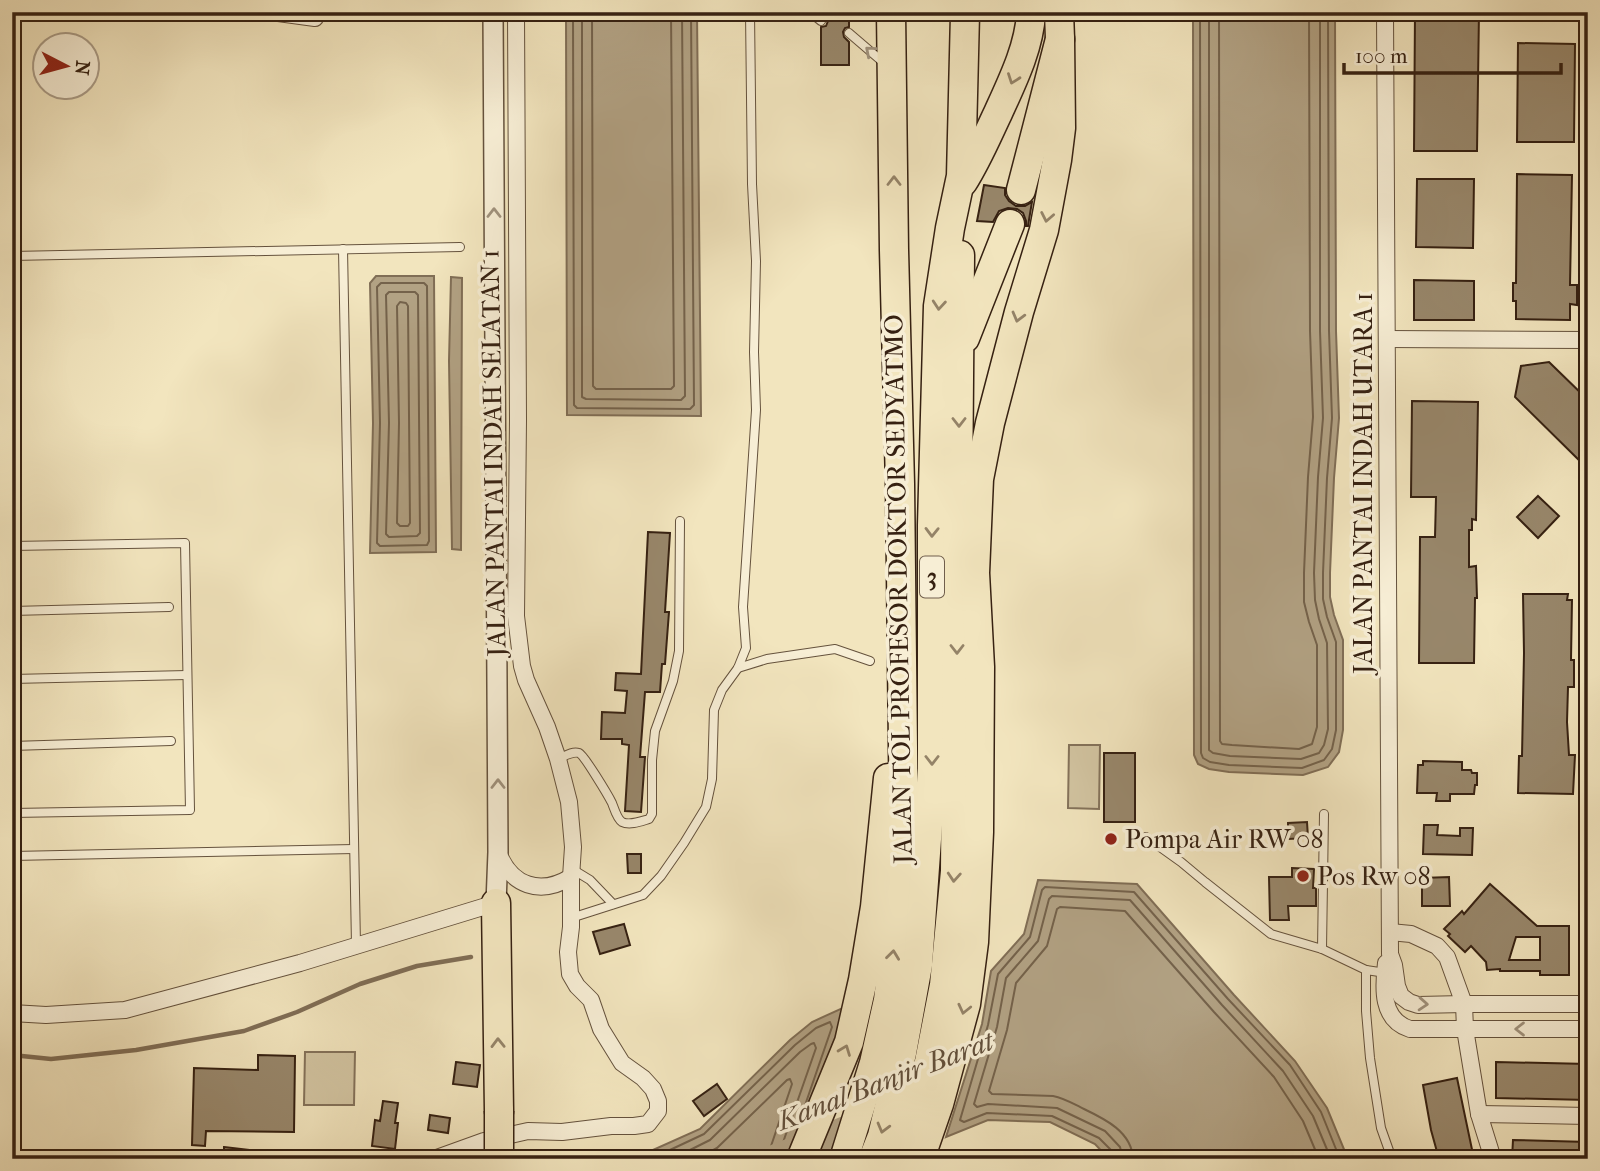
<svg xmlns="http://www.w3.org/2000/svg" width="1600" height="1171" font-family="'IM FELL French Canon',serif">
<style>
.green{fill:#d2c4a1;stroke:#84725a;stroke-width:2}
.water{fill:#b2a284;stroke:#806e56;stroke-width:2}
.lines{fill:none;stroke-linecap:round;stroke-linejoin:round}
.shore{stroke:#74624b;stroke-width:2}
.stream{stroke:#806e56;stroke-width:4.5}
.river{stroke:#b2a284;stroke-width:26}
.building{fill:#98876b;stroke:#362112;stroke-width:2;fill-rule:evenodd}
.service-casing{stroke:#65523d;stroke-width:10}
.minor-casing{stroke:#65523d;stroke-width:18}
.tertiary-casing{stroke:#65523d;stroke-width:22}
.motorway-casing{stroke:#362112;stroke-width:31}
.service{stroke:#f7eed5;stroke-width:8}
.minor{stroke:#f7eed5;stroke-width:16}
.tertiary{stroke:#f7eed5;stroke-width:19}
.motorway{stroke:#f2e5be;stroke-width:28}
.motorway-bridge-casing{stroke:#362112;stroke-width:31;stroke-linecap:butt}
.motorway-bridge{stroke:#f2e5be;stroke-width:28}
.oneway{stroke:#a0927d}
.oneway2{stroke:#948368}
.poi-dot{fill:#8f2418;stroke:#f7eed5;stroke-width:2.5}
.labels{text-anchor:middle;stroke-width:7;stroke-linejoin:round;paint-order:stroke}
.shield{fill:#f7eed5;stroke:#705e4c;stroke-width:2}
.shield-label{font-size:24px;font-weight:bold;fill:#362112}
.street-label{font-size:26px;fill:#362112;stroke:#f7eed5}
.poi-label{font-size:26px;fill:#362112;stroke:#f7eed5;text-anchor:start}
.water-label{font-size:28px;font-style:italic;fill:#614e3a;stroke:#f7eed5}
</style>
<rect width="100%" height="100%" fill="#f2e5be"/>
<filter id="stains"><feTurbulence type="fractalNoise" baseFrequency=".00286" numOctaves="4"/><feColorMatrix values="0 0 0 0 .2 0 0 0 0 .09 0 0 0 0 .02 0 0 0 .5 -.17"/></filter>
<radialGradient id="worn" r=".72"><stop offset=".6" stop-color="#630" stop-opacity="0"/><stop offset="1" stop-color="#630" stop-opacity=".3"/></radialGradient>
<g class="green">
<path d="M1069 745H1100L1099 809 1068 808Z"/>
<path d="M305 1052H355L354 1105H304Z"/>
</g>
<g class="water">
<path d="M566 12H697L701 416 567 415Z"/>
<path d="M1193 12H1335L1336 331 1339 418 1334 478 1330 573V597L1334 615 1343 640V730L1339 752 1328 767 1303 775 1229 772 1209 769 1198 764 1194 755Z"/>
<path d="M376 276H434L436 552 370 553 373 423 370 283Z"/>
<path d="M451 277 462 278 461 550 452 549 449 361Z"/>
<path d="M1038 880 1137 884 1234 995 1295 1061 1327 1108 1348 1159H1109L1095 1144 1050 1122 988 1120 946 1137 982 1024 991 971 1024 934Z"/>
<path d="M847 1006 795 1159H593L653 1150 700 1129 790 1040 812 1022Z"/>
</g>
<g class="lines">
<g class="shore">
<path d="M573 12 574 405 577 408 690 409 694 405 691 12"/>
<path d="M582 12V397L586 399 681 400 685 396 682 12"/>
<path d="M592 12 593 386 596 389H671L674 386 671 12"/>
<path d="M1200 12 1201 753 1203 758 1210 762 1229 765 1302 768 1324 760 1332 749 1336 730V642L1327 617 1323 599V573L1327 478 1332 418 1329 331 1328 12"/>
<path d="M1209 12V750L1213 753 1230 756 1301 759 1319 753 1324 745 1328 729 1327 643 1319 619 1315 600 1314 573 1318 477 1323 418 1320 331V12"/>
<path d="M1219 12 1220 741 1222 744 1232 745 1299 749 1312 744 1317 727V645L1309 622 1304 602V573L1308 477 1313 417 1310 331 1309 12"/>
<path d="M381 283H424L427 286 429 541 427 545 380 546 377 543 380 423 377 287Z"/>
<path d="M389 292H415L418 295 420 533 417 536 389 537 386 534 389 423 386 295Z"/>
<path d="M400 302 406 303 408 306 410 523 408 526H400L397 523 399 423 397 306Z"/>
<path d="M642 1159 655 1157 704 1134 795 1045 816 1028 830 1022 832 1027 802 1114"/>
<path d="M672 1159 710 1140 800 1052 811 1044 814 1043 816 1048 780 1151V1159"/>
<path d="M697 1159 717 1148 787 1080 790 1079 792 1084 770 1149 769 1159"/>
<path d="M1114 1159 1113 1152 1099 1138 1052 1116 987 1113 964 1122 960 1120 988 1025 998 974 1030 937 1042 890 1045 887 1134 892 1228 999 1290 1065 1321 1112 1340 1159"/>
<path d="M1123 1159 1120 1147 1105 1131 1057 1108 988 1104 977 1107 974 1104 997 1027 1006 978 1038 941 1049 899 1052 896 1130 900 1222 1005 1283 1071 1313 1116 1331 1159"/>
<path d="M1133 1159C1132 1132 1105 1119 1084 1109 1074 1104 1064 1098 1053 1096L992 1094 989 1091 1007 1030 1016 983 1047 946 1057 909 1060 907 1125 911 1214 1012 1274 1077 1303 1121 1319 1159"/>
</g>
<path class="stream" d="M12 1055 51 1059 136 1050 244 1031 297 1012 360 984 417 966 471 957"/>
<path class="river" d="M771 1159 870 1119"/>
</g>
<g class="building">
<path d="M821 12H849V27L845 28 843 32 844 37 849 42V65H821V27L826 26 828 21 827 18Z"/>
<path d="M1415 12H1479L1477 151H1414Z"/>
<path d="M1518 43 1575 44 1574 142H1517Z"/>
<path d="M1517 174 1572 175 1570 285H1577V305L1570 304V320L1516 319V301H1513V283H1516Z"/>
<path d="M1417 179H1474L1473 248 1416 247Z"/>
<path d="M984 185 1005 188V195L1009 201 1016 206H1025L1032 202 1028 226H1026V221L1023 213 1017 209 1008 208 999 211 993 222 977 221Z"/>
<path d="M1414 280 1474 281V320H1414Z"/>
<path d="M1549 362 1588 400V469L1515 397 1521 366Z"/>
<path d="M1412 401 1478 402 1476 520 1472 519V530H1469V567L1476 566 1477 598H1475L1474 663H1419L1420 537H1435L1436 497H1411Z"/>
<path d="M1538 496 1559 516 1538 538 1517 517Z"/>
<path d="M648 532 670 533 665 612H669L665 664H662L660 692H645L640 757H645L641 812 625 811 629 745 622 744V739H601L602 712 625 713 627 691 615 690 616 673 641 674Z"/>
<path d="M1523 594H1568L1567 600H1572L1571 660H1574V687H1568L1567 722 1569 755H1575L1573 794 1518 793 1519 756H1522L1524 653Z"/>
<rect x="1104" y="753" width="31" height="69"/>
<path d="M1423 761 1462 762V770H1471L1472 773H1477V785H1475L1474 794H1450V801H1436L1437 793H1417L1418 765H1423Z"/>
<path d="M1307 822 1308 838 1288 839V823Z"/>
<path d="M1424 825H1438L1437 835 1460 836V828H1473L1472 855 1423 854Z"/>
<path d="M627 854H641V873H628Z"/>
<path d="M1292 868 1314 869 1313 888H1316V906H1288L1289 920H1270L1269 877H1292Z"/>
<path d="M1449 877 1450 906H1422V878Z"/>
<path d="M1490 884 1537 926H1569V975H1540V971H1500V969L1487 970 1486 962 1471 946 1465 952 1448 936 1450 934 1444 929 1462 911 1464 914ZM1516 937H1540V960H1509Z"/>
<path d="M624 924 630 945 600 954 593 932Z"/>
<path d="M258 1055 295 1056 294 1132 206 1131 205 1146 192 1145 194 1068 258 1070Z"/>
<path d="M456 1062 480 1065 477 1087 453 1084Z"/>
<path d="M1496 1062 1588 1064V1100L1496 1098Z"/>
<path d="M1457 1078 1474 1159H1439L1431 1130 1423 1085Z"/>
<path d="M717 1084 727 1099 704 1116 693 1101Z"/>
<path d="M383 1101 398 1103 395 1123H398L395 1149 372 1146 375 1120 380 1121Z"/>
<path d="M430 1115 450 1118 448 1133 428 1130Z"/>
<path d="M1513 1140 1588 1142V1159H1512Z"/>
<path d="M224 1147 258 1151 257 1159H224Z"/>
</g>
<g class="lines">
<defs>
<g id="service">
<path d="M814 12 816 17 821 21"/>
<path d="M849 33 884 63"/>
<path d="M343 249 356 945"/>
<path d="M12 256 460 247"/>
<path d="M12 546 185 543 190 810 12 813"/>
<path d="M12 611 169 607"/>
<path d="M738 668 767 659 835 649 870 661"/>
<path d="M12 679 187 675"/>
<path d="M12 746 171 741"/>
<path d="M558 759C565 756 572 751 579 753 584 755 608 795 612 803 614 808 617 819 622 822 630 826 642 821 649 819L652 814V760L655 731 673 681 679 651 680 521"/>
<path d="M1146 837 1181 862 1205 882 1271 934 1322 949 1366 970 1386 973"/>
<path d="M12 856 354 849"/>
<path d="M572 869 590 880 613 904"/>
<path d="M571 918 643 895 661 876 684 843 706 807 712 779 714 710 722 690 738 668 746 648 743 607 756 410 754 352 756 261 752 184 750 12"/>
<path d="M1322 949 1324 814"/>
<path d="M1366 970V1011L1370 1058 1381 1128 1392 1159"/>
</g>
<g id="minor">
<path d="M271 12 315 18V12"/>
<path d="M1385 12 1390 954 1394 965 1397 986 1401 996 1409 1002 1418 1005 1464 1004H1588"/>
<path d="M1387 339 1588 340"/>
<path d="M498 852C511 886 540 896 571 877"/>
<path d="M1390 932 1411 934 1437 946 1447 957 1464 1004 1465 1029 1479 1114 1493 1159"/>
<path d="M1386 963C1383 988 1381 1020 1410 1029H1588"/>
<path d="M12 1013 46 1015 125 1010 300 963 496 903"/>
<path d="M1479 1114 1588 1116"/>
<path d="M434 1159 484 1141 528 1131 562 1132 611 1126H634L648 1124 658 1111V1101L653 1089 643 1078 622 1063 601 1029 591 1000 577 986 570 974 568 952 571 927V877L573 847 569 802 558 759 547 727 526 680 522 666 516 616 518 420 516 12"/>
<path d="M962 1159V1158"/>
</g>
<path id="tertiary" d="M493 12 498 852 496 903"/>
<g id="motorway">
<path d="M963 182C977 160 987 136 998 113 1012 82 1029 48 1031 14"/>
<path d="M1021 190 1060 39 1059 12"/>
<path d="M965 338 1010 224"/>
<path d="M496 903 499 1111"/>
<path d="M801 1159 849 1042 863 980 875 907 888 778"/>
<path d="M844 1159 874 1063 888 1000 899 910 904 836 900 484 894 250 891 12"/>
<path d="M873 1159 882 1136 902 1053 918 965 932 769V525L938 306 950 228 961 176 965 14"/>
<path d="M898 1159 929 1062 944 985 955 871 960 255"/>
<path d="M920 1159 939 1104 966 1004 974 942 979 832 980 667 975 573 979 479 990 423 1019 312 1044 230 1057 160 1061 128 1060 39"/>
</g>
</defs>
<use href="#service" class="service-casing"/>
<use href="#minor" class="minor-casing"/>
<use href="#tertiary" class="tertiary-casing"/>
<use href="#motorway" class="motorway-casing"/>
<use href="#service" class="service"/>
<use href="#minor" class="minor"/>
<use href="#tertiary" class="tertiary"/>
<use href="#motorway" class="motorway"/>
<defs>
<path id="motorway-bridge" d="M499 1111V1159"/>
</defs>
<use href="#motorway-bridge" class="motorway-bridge-casing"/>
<use href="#motorway-bridge" class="motorway-bridge"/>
</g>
<defs><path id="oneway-chevron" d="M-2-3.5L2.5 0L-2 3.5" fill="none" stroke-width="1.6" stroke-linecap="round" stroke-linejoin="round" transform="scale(1.75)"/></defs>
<g class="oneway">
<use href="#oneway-chevron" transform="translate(870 51) rotate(-139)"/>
<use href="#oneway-chevron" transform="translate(494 213) rotate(-90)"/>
<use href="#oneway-chevron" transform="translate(498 784) rotate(-90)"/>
<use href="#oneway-chevron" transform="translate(1423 1004) rotate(4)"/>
<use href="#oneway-chevron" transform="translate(1520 1029) rotate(180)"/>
</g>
<g class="oneway2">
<use href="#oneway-chevron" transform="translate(1013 79) rotate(110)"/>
<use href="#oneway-chevron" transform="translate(894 181) rotate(-90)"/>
<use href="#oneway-chevron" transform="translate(1047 217) rotate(101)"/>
<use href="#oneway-chevron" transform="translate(939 305) rotate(95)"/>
<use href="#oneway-chevron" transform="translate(1018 317) rotate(105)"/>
<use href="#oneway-chevron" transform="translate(959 422) rotate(90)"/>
<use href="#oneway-chevron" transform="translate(932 532) rotate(91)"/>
<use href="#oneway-chevron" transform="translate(957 649) rotate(90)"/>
<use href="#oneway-chevron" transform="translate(932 760) rotate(90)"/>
<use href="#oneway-chevron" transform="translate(954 877) rotate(94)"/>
<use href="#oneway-chevron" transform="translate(893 955) rotate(-83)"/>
<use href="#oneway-chevron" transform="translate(964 1009) rotate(103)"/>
<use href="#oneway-chevron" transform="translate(498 1043) rotate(-91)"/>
<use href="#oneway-chevron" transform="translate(845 1050) rotate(-69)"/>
<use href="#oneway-chevron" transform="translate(883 1128) rotate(105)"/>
</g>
<g class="poi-dot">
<circle cx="1111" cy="839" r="7"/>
<circle cx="1303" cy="876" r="7"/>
</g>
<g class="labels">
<rect class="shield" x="920" y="556.5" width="24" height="41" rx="5"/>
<g class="shield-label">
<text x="932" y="585">3</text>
</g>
<g class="street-label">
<text transform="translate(493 453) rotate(-91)" y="9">JALAN PANTAI INDAH SELATAN 1</text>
<text transform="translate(1363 483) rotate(-90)" y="9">JALAN PANTAI INDAH UTARA 1</text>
<text transform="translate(898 589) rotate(-91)" y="9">JALAN TOL PROFESOR DOKTOR SEDYATMO</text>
</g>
<g class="poi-label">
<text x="1125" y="848">Pompa Air RW 08</text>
<text x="1317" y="885">Pos Rw 08</text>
</g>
<g class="water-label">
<text transform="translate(885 1080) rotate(-21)" y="10">Kanal Banjir Barat</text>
</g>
</g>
<rect width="1600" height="1171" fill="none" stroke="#f2e5be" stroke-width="42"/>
<rect x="14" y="14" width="1572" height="1143" fill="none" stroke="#362112" stroke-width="3.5"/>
<rect x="21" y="21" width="1558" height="1129" fill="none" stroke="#362112" stroke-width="2"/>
<g transform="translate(66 66) rotate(96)"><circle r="33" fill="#f7eed5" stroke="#aa9c87" stroke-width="2"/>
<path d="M0-5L12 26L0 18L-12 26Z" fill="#8f2418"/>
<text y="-10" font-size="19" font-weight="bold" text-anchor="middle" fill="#362112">N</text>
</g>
<path d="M1344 63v10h217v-10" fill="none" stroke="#362112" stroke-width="3.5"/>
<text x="1355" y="63" font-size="21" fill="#362112" stroke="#f7eed5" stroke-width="5" paint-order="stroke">100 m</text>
<rect width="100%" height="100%" filter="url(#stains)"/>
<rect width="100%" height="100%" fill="url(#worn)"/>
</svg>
